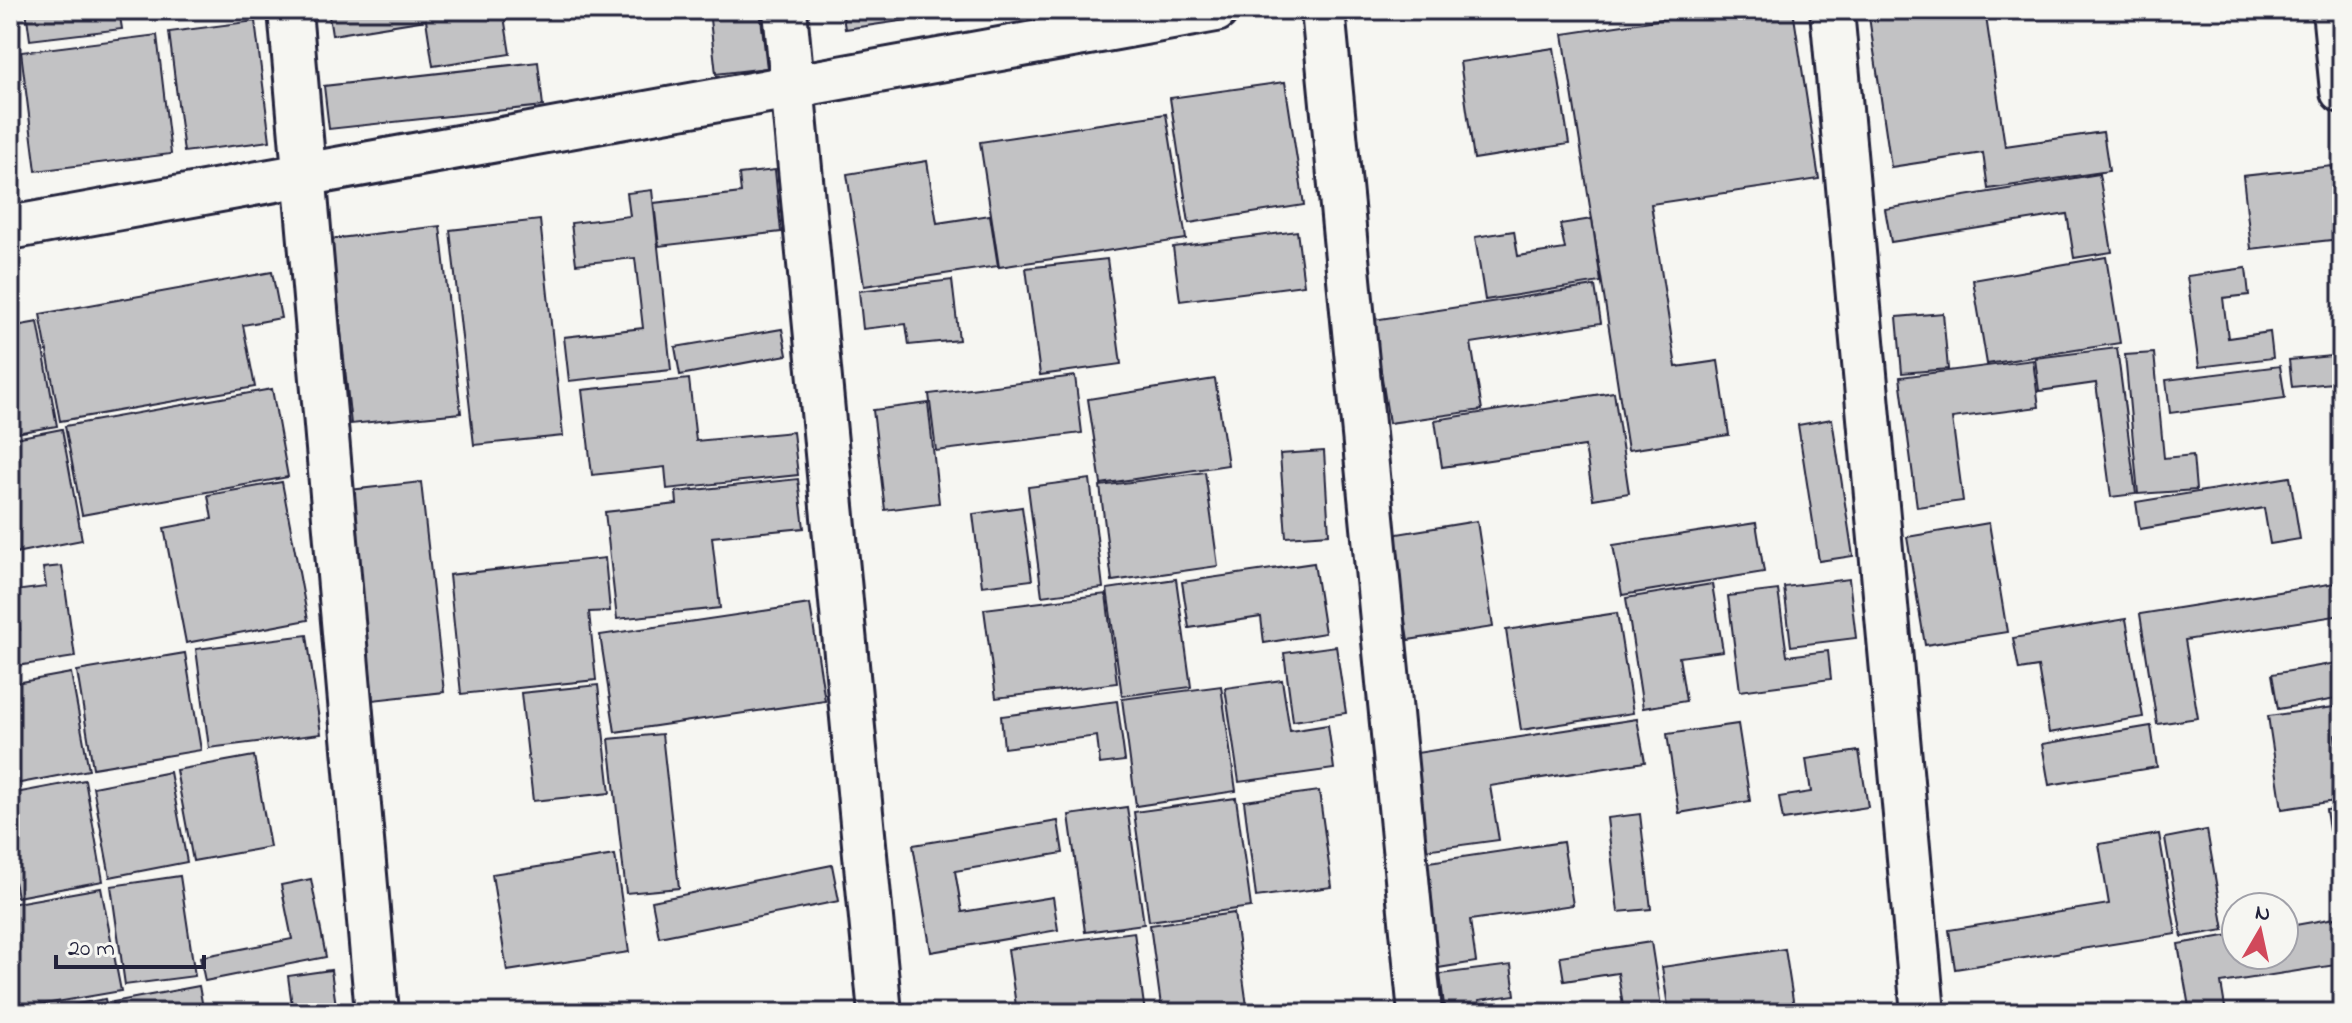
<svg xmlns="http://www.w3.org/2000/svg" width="2352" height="1023" font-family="'Indie Flower',sans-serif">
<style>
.building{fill:#c2c2c4;stroke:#22223b;stroke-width:2}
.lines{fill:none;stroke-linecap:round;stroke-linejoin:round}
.street-casing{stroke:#22223b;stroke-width:48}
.street{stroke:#f6f6f2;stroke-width:42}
</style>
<rect width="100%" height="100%" fill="#f6f6f2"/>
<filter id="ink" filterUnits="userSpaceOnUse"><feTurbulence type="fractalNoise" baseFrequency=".0125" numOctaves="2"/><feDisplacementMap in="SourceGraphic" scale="16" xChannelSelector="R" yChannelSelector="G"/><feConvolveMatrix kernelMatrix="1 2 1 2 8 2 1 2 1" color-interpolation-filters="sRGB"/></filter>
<g filter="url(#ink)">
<g class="building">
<path d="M26 10H119L122 29 30 40Z"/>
<path d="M328 10H503L510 54 433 66 426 20 332 35Z"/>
<path d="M709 10H760L767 68 716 74Z"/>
<path d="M842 10H941L942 15 845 29Z"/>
<path d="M951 10H1028L953 21Z"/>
<path d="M1723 10H1793L1819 179 1651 204 1676 367 1718 361 1729 435 1628 450 1563 34Z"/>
<path d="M1868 10H1985L2005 146 2103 132 2109 171 1988 189 1983 153 1891 167Z"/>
<path d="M255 21 270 141 184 152 169 32Z"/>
<path d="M157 35 171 154 36 171 21 52Z"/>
<path d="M1554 48 1569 144 1474 159 1460 62Z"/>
<path d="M538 62 543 106 329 129 324 86Z"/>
<path d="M1285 82 1304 205 1189 223 1170 98Z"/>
<path d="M10 96 20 176 10 178Z"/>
<path d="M1166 114 1186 239 999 267 980 142Z"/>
<path d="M927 161 937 223 990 215 998 266 864 286 847 174Z"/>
<path d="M2332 166 2340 239 2251 249 2243 176Z"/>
<path d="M775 170 781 232 659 246 654 203 741 193 739 174Z"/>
<path d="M2099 174 2112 252 2074 258 2067 214 1891 242 1885 209Z"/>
<path d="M652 190 671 370 569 381 564 337 643 328 635 258 576 264 571 223 630 216 627 193Z"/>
<path d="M1592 219 1601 282 1485 300 1475 237 1514 231 1518 256 1565 249 1560 224Z"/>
<path d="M540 220 563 436 474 445 450 230Z"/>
<path d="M440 226 461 413 351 424 331 239Z"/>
<path d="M1297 231 1304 285 1180 301 1173 247Z"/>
<path d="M2106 257 2120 343 1987 364 1973 280Z"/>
<path d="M1107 259 1121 364 1040 375 1026 268Z"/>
<path d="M2246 268 2249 295 2223 298 2228 338 2270 332 2273 358 2199 367 2187 276Z"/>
<path d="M272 272 281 318 243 325 255 387 60 421 40 314Z"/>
<path d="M952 280 959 340 909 345 906 324 863 329 859 291Z"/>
<path d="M1595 286 1601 323 1471 343 1482 410 1389 423 1373 320Z"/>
<path d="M1943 313 1948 369 1902 373 1897 317Z"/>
<path d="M38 322 57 426 10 434V327Z"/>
<path d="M782 329 787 355 680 375 675 347Z"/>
<path d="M2117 348 2136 494 2111 497 2096 383 2039 391 2035 358Z"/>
<path d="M2154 353 2164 458 2193 455 2196 490 2138 494 2125 355Z"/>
<path d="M2342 355V382L2292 387 2289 360Z"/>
<path d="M2033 360 2039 407 1952 418 1963 501 1917 507 1900 377Z"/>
<path d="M2280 366 2285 398 2170 413 2166 380Z"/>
<path d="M1075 376 1082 433 936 451 929 394Z"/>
<path d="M689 379 696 441 793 432 798 475 667 489 665 467 592 475 582 390Z"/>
<path d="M1215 379 1228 465 1101 484 1088 399Z"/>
<path d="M272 389 288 477 82 515 65 426Z"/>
<path d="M1614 392 1629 493 1593 499 1585 446 1442 467 1435 420Z"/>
<path d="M928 403 939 503 885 510 873 410Z"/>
<path d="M1832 419 1853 556 1819 561 1798 425Z"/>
<path d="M62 429 82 540 10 554V439Z"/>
<path d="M1324 451 1329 534 1286 537 1280 454Z"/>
<path d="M1205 472 1218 566 1112 581 1100 486Z"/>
<path d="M2290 477 2300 539 2270 544 2264 508 2140 529 2136 502Z"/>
<path d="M798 479 804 528 712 537 720 608 617 619 605 512 677 504 676 492Z"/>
<path d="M1090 479 1103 588 1042 596 1028 487Z"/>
<path d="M282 482 308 620 186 643 164 528 212 519 208 495Z"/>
<path d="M421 482 444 692 373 700 350 490Z"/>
<path d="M1022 507 1032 580 982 586 973 514Z"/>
<path d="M1477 521 1493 627 1408 640 1391 535Z"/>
<path d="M1756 523 1764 572 1622 595 1613 545Z"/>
<path d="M1989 523 2007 632 1925 645 1907 537Z"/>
<path d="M605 558 610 611 589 612 596 680 461 694 449 575Z"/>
<path d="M1314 563 1325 633 1264 643 1261 617 1189 628 1182 582Z"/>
<path d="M62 566 75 657 10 667V632L20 630 14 591 46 587 43 568Z"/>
<path d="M1176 579 1191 687 1122 696 1107 589Z"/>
<path d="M1849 579 1856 638 1791 646 1784 587Z"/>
<path d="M2342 582V615L2185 640 2198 718 2157 724 2140 614Z"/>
<path d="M1712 584 1723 651 1679 657 1686 701 1643 708 1626 598Z"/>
<path d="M1778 590 1787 656 1828 651 1831 679 1740 691 1728 596Z"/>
<path d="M1106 594 1117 683 996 698 984 609Z"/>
<path d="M810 604 825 701 615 732 600 635Z"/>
<path d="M1617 613 1633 713 1521 730 1506 630Z"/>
<path d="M2126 619 2143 717 2049 733 2038 667 2019 670 2013 638Z"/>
<path d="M307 635 321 734 209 748 196 649Z"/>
<path d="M1336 646 1346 713 1293 721 1284 653Z"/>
<path d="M185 653 201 750 93 768 77 671Z"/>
<path d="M2342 662V698L2278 709 2272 674Z"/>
<path d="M71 673 89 770 10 785V684Z"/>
<path d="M1282 680 1290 731 1328 725 1334 769 1239 782 1225 688Z"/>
<path d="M598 685 610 793 533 801 521 693Z"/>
<path d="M1221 686 1236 791 1136 806 1122 699Z"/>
<path d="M1117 701 1125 761 1100 764 1097 736 1004 748 1001 716Z"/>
<path d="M2342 706V734L2335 735 2342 800 2282 809 2268 716Z"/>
<path d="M1637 719 1645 762 1490 786 1499 840 1425 850 1410 754Z"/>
<path d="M1738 724 1750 801 1679 813 1667 734Z"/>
<path d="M2151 726 2157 767 2049 785 2042 744Z"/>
<path d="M662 734 679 888 626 893 609 739Z"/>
<path d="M1859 751 1868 807 1783 820 1779 797 1811 792 1806 759Z"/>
<path d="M254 756 270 847 193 861 176 770Z"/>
<path d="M170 772 187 862 110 877 93 787Z"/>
<path d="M85 780 103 881 17 897 10 860V794Z"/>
<path d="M1319 791 1332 887 1256 897 1244 801Z"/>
<path d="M1236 798 1251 907 1149 921 1134 812Z"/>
<path d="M1127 807 1144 924 1085 932 1069 815Z"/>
<path d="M2342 808V828L2329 830 2326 810Z"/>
<path d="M1640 814 1651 909 1618 912 1607 818Z"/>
<path d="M1058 821 1063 853 955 871 962 912 1053 897 1058 930 931 952 913 845Z"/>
<path d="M2207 830 2224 930 2182 937 2165 838Z"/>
<path d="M2159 834 2176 934 1955 969 1949 930 2109 904 2099 844Z"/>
<path d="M1563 842 1573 905 1470 920 1476 962 1432 969 1415 864Z"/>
<path d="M615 855 629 952 507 971 492 874Z"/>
<path d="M832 865 839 901 659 937 652 901Z"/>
<path d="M2342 866V907H2340L2334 867Z"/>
<path d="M180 876 195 976 125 985 111 886Z"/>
<path d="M311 879 326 957 205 981 200 957 292 939 281 885Z"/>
<path d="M101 888 121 991 10 1010V904Z"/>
<path d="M1234 913 1248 1013H1162L1150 925Z"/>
<path d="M2335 918 2342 964 2221 983 2226 1013H2190L2178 944 2236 934V955H2284V927Z"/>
<path d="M1134 932 1145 1013H1017L1008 949Z"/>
<path d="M1651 942 1662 1013H1624L1618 973 1564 981 1560 956Z"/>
<path d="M1785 949 1795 1013H1669L1662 967Z"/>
<path d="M1511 965 1515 995 1479 1000 1481 1013H1445L1440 974Z"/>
<path d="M331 970 337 1013H293L288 976Z"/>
<path d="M199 986 204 1013H115L113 1002Z"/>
<path d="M105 999 108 1013H28Z"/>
<path d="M1881 1004 1883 1013H1826Z"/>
</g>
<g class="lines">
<defs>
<g id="street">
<path d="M290 10 377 1013"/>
<path d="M785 10 880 1013"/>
<path d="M1323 10 1420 1013"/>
<path d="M1832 10 1923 1013"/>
<path d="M2334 10 2342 91"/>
<path d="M10 228 1216 10"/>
</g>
</defs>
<use href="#street" class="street-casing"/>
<use href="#street" class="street"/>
</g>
</g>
<rect width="2352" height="1023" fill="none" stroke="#f6f6f2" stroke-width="40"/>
<rect x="20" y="20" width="2312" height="983" fill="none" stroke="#22223b" stroke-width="3" filter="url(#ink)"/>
<g transform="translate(2260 931) rotate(9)"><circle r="38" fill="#f6f6f2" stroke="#a1a1a9" stroke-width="2"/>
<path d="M0-6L14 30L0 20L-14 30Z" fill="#d1495b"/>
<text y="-12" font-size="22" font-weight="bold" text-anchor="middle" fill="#22223b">N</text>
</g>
<path d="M56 955v12h148v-12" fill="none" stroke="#22223b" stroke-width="4"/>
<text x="68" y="955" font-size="24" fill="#22223b" stroke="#f6f6f2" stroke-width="6" paint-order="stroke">20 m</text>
</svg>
